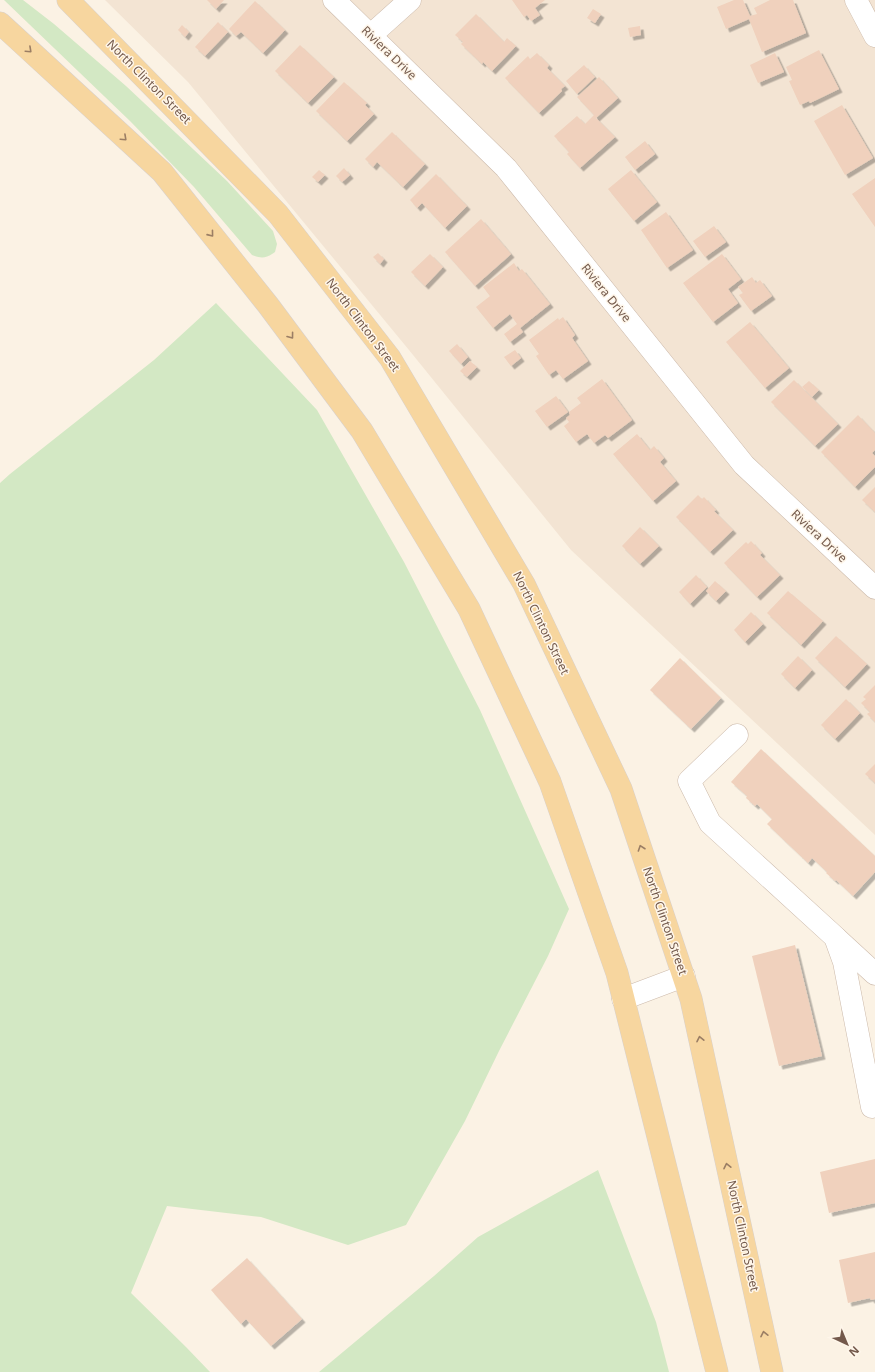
<svg xmlns="http://www.w3.org/2000/svg" width="875" height="1372" font-family="'Noto Sans',sans-serif">
<style>
.residential{fill:#f3e4d3}
.green{fill:#d3e8c4}
.building{fill:#f0d1bd;filter:url(#shadow)}
.lines{fill:none;stroke-linecap:round;stroke-linejoin:round}
.minor-casing{stroke:#ccbaab;stroke-width:23}
.major-casing{stroke:#d8d1cd;stroke-width:23}
.minor{stroke:#fff;stroke-width:22}
.major{stroke:#f7d69f;stroke-width:22}
.oneway{stroke:#9b7e64}
.labels{text-anchor:middle;stroke-width:3;stroke-linejoin:round;paint-order:stroke}
.street-label{font-size:12px;fill:#73594b;stroke:#fef6ea}
</style>
<defs>
<filter id="shadow"><feDropShadow dx="3.5" dy="3.5" stdDeviation="0" flood-color="#0004"/></filter>
</defs>
<rect width="100%" height="100%" fill="#fbf2e4"/>
<path class="residential" d="M105 0H875V835L571 550 409 350 188 82Z"/>
<g class="green">
<path d="M4 0H23L54 24 126 86 227 181 273 231 277 244 275 252C267 258 262 259 252 255L194 187 130 121Z"/>
<path d="M216 303 317 410 404 562 480 710 569 909 548 956 499 1051 465 1121 406 1225 348 1245 261 1217 167 1206 131 1293 186 1347 210 1372H0V483L10 474 154 360Z"/>
<path d="M598 1170 656 1322 669 1372H319L434 1276 478 1237Z"/>
</g>
<g class="building">
<path d="M207 0H224L216 9Z"/>
<path d="M512 0H545L535 8 540 15 531 21 527 15 524 17Z"/>
<path d="M734 0H743L750 16 757 14 754 8 770 0H793L806 33 762 52 749 19 726 29 717 7Z"/>
<path d="M255 1 285 30 263 53 241 32 236 36 229 29Z"/>
<path d="M593 9 601 14 595 23 587 18Z"/>
<path d="M476 14 504 42 507 38 516 46 492 71 483 62 482 64 461 44 463 42 455 35Z"/>
<path d="M218 22 228 32 205 56 195 47Z"/>
<path d="M182 25 189 32 185 37 178 30Z"/>
<path d="M640 26 641 35 630 37 628 28Z"/>
<path d="M300 45 334 77 308 103 275 71Z"/>
<path d="M819 50 839 89 810 103 809 101 800 105 789 81 792 80 786 67Z"/>
<path d="M537 53 549 65 547 68 565 86 561 89 562 91 539 113 505 78 528 56 530 59Z"/>
<path d="M775 53 784 72 758 83 750 65Z"/>
<path d="M584 65 595 77 577 94 566 81Z"/>
<path d="M599 77 618 98 596 118 615 137 580 168 567 154 569 152 554 136 577 116 585 124 594 115 577 97Z"/>
<path d="M344 82 367 103 365 105 374 114 347 141 316 111Z"/>
<path d="M842 105 873 158 845 175 814 121Z"/>
<path d="M392 132 425 164 403 187 377 162 373 167 365 159Z"/>
<path d="M645 141 655 154 635 170 625 157Z"/>
<path d="M344 168 350 175 342 182 336 176Z"/>
<path d="M319 170 325 175 318 182 312 177Z"/>
<path d="M631 170 657 202 634 221 608 189Z"/>
<path d="M436 174 467 206 445 228 422 203 417 208 410 200Z"/>
<path d="M875 178V227L852 194Z"/>
<path d="M666 212 693 250 667 268 641 230Z"/>
<path d="M481 219 511 254 475 286 445 252Z"/>
<path d="M714 226 726 242 705 257 693 241Z"/>
<path d="M378 253 384 259 380 264 373 257Z"/>
<path d="M430 254 443 267 425 286 411 272Z"/>
<path d="M722 254 741 279 728 289 738 303 713 322 683 283Z"/>
<path d="M514 263 519 271 522 269 550 304 520 328 523 332 510 342 504 334 517 324 510 314 493 328 476 307 490 296 483 287Z"/>
<path d="M752 277 756 283 760 280 772 296 751 311 739 295 743 293 738 287Z"/>
<path d="M563 317 575 335 572 338 588 361 563 379 556 370 549 375 536 356 539 354 529 340 558 318 559 320Z"/>
<path d="M750 322 789 368 765 388 726 342Z"/>
<path d="M457 344 468 357 461 364 449 351Z"/>
<path d="M515 350 521 358 511 366 504 357Z"/>
<path d="M470 361 477 367 467 377 460 371Z"/>
<path d="M602 379 632 420 608 438 605 435 594 443 587 434 576 442 564 426 569 422 566 418 570 415 569 412 581 403 577 398Z"/>
<path d="M794 380 838 424 815 446 771 402Z"/>
<path d="M809 381 819 390 812 397 802 387Z"/>
<path d="M556 396 568 412 547 427 535 411Z"/>
<path d="M858 415 875 433V450L872 453 875 456V467L855 487 821 452Z"/>
<path d="M637 434 650 450 654 446 664 458 660 462 676 481 653 501 613 454Z"/>
<path d="M875 487V512L862 500Z"/>
<path d="M698 495 702 499 704 497 716 510 714 511 733 530 710 552 676 517Z"/>
<path d="M640 527 659 546 640 564 622 546Z"/>
<path d="M751 541 762 553 760 555 780 575 757 597 724 563 746 542 748 544Z"/>
<path d="M696 575 707 587 690 604 679 592Z"/>
<path d="M715 581 726 591 716 601 706 591Z"/>
<path d="M788 591 823 621 801 645 767 613Z"/>
<path d="M751 612 763 624 745 642 734 630Z"/>
<path d="M836 636 867 664 845 687 815 658Z"/>
<path d="M798 656 812 670 795 688 781 674Z"/>
<path d="M680 658 721 698 691 729 650 690Z"/>
<path d="M875 685V722L867 714 870 712 861 703 866 699 863 697Z"/>
<path d="M846 699 860 713 835 739 821 725Z"/>
<path d="M761 749 875 856V872L853 896 836 880 835 881 826 873 827 872 812 858 808 863 767 824 772 819 757 804 755 806 746 798 747 796 731 782Z"/>
<path d="M875 764V783L865 774Z"/>
<path d="M795 945 822 1056 779 1066 752 956Z"/>
<path d="M875 1159V1203L829 1213 820 1172Z"/>
<path d="M875 1252V1299L871 1300 870 1298 848 1303 839 1260Z"/>
<path d="M247 1258 302 1319 271 1346 246 1319 241 1324 211 1290Z"/>
</g>
<g class="lines">
<defs>
<g id="minor">
<path d="M334 0 506 168 744 465 875 588"/>
<path d="M856 0 875 36"/>
<path d="M371 35 410 0"/>
<path d="M737 735 689 781 710 823 835 937 844 962 872 1107 875 1106"/>
<path d="M836 938 875 974"/>
<path d="M623 999 684 976"/>
</g>
<g id="major">
<path d="M68 0 278 214 390 358 524 584 621 789 691 999 772 1372"/>
<path d="M0 23 162 172 268 305 362 431 469 609 550 782 617 973 717 1372"/>
</g>
</defs>
<use href="#minor" class="minor-casing"/>
<use href="#major" class="major-casing"/>
<use href="#minor" class="minor"/>
<use href="#major" class="major"/>
</g>
<defs><path id="oneway-chevron" d="M-2-3.5L2.5 0L-2 3.5" fill="none" stroke-width="1.6" stroke-linecap="round" stroke-linejoin="round"/></defs>
<g class="oneway">
<use href="#oneway-chevron" transform="translate(29 50) rotate(43)"/>
<use href="#oneway-chevron" transform="translate(124 138) rotate(43)"/>
<use href="#oneway-chevron" transform="translate(211 234) rotate(51)"/>
<use href="#oneway-chevron" transform="translate(291 336) rotate(53)"/>
<use href="#oneway-chevron" transform="translate(641 848) rotate(-109)"/>
<use href="#oneway-chevron" transform="translate(700 1039) rotate(-102)"/>
<use href="#oneway-chevron" transform="translate(727 1166) rotate(-102)"/>
<use href="#oneway-chevron" transform="translate(764 1334) rotate(-102)"/>
</g>
<g class="labels">
<g class="street-label">
<text transform="translate(389 53) rotate(44)" y="4">Riviera Drive</text>
<text transform="translate(149 82) rotate(45)" y="4">North Clinton Street</text>
<text transform="translate(606 293) rotate(51)" y="4">Riviera Drive</text>
<text transform="translate(363 325) rotate(53)" y="4">North Clinton Street</text>
<text transform="translate(819 536) rotate(43)" y="4">Riviera Drive</text>
<text transform="translate(541 623) rotate(64)" y="4">North Clinton Street</text>
<text transform="translate(665 921) rotate(71)" y="4">North Clinton Street</text>
<text transform="translate(743 1236) rotate(78)" y="4">North Clinton Street</text>
</g>
</g>
<g transform="translate(847 1344) rotate(136)" stroke="#fef6ea" stroke-width="3" paint-order="stroke">
<path d="M0-3L7 15L0 10L-7 15Z" fill="#73594b"/>
<text y="-6" font-size="11" font-weight="bold" text-anchor="middle" fill="#73594b">N</text>
</g>
</svg>
